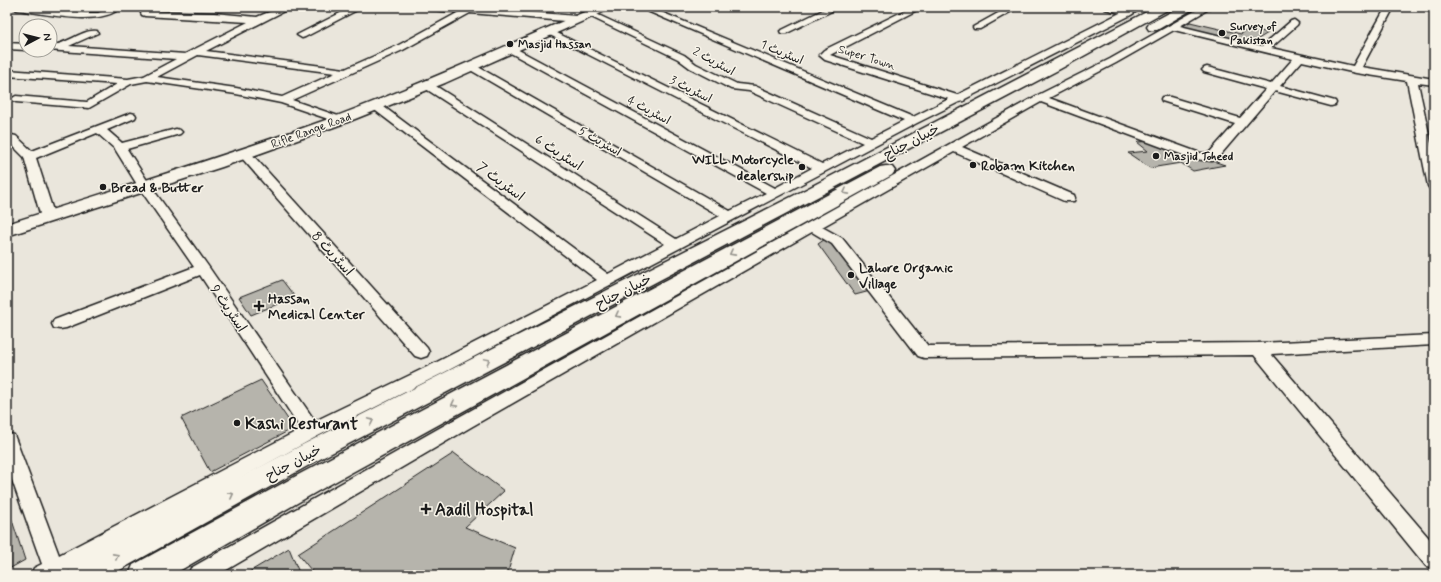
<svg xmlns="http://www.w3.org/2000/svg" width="1441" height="582" font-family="Mynerve,'Playpen Sans Arabic',sans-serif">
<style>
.building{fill:#b6b4ac;stroke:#1c1c1c}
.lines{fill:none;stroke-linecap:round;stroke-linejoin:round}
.street-casing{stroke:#1c1c1c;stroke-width:3}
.secondary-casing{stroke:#1c1c1c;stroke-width:3}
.street{fill:#f7f3e8;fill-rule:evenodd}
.secondary{fill:#f7f3e8;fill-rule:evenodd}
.oneway{stroke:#94928c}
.poi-dot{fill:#1c1c1c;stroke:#f7f3e8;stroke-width:1.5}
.labels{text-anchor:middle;stroke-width:3;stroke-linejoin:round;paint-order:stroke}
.far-poi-label{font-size:12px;font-weight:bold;fill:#1c1c1c;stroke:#f7f3e8;text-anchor:start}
.far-street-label{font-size:12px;fill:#1c1c1c;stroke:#f7f3e8}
.street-label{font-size:14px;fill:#1c1c1c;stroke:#f7f3e8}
.poi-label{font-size:14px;font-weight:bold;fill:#1c1c1c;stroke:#f7f3e8;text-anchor:start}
.near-poi-label{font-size:17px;font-weight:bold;fill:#1c1c1c;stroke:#f7f3e8;text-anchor:start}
</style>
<rect width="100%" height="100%" fill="#eae6dc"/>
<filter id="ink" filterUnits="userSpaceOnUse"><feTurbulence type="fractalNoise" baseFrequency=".025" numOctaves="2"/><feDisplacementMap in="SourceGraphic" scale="8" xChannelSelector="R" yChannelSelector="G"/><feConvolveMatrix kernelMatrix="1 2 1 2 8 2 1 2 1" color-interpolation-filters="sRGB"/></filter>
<g filter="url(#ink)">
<g class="building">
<path d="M1190 22 1241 34 1250 28 1268 33 1250 44 1181 27Z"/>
<path d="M1157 141 1180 157 1198 156 1225 165 1193 171 1181 163 1150 168 1128 153 1148 151 1137 142Z"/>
<path d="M828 237 874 290 855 295 818 244Z"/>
<path d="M282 280 295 297 251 315 239 297Z"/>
<path d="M261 380 294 428 210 472 181 418Z"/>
<path d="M454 453 504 491 465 527 515 548 507 575H315L298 554Z"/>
<path d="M7 505 25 560 7 570Z"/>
<path d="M289 548 300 575H244Z"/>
</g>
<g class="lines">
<defs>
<g id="street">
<path d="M13 7H36L86 13H98L110 7H121C101 28 43 13 17 10Z"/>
<path d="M281 7H292L206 51 345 69 397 46 459 12 429 10 425 7H469L576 16 580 19 576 22 470 13 403 50 292 100 344 118 346 120 344 122 340 123 281 103 236 94 147 81 131 84 89 108 16 102 11 99 16 96 87 102 117 84 7 76V70L128 79 144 76 176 59 47 50H50V45C65 46 84 28 97 31L98 33 69 46 185 54 248 22 145 16 142 15 141 13 142 11 214 13 257 17ZM198 55 335 73 282 97 236 88 157 77Z"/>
<path d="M352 7H363L305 37 302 38 297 35Z"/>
<path d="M638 7H649L913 117 949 99 825 60 819 55 824 50 912 7H923L830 55 957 95 1120 13 1105 9 1104 7H1117L1127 10 1132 7H1143L1131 15 965 99 964 101 959 102 917 123 445 372 318 436 62 575H31L34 568 42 564 7 466V433L14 435 16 440 59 555 301 429 200 275 66 328 60 329 54 328 52 324 54 320 194 267 138 186 115 149 97 133 36 158 55 217 53 220H43L41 217 24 157 7 140V134L16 136 32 151 131 113 135 114 136 116 135 118 107 130 122 143 176 129 180 130 182 132 180 134 127 149 150 185 208 266 315 421 433 364 597 280 372 108 371 106 372 104H380L608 274 665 244 423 87 422 85 423 83H431L676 239 720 216 467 68 465 66 467 64H473L730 211 766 193 507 51 505 49 507 47H513L775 188 812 168 544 32 548 29 551 30 822 164 863 143 749 91 731 89 690 68 678 59 585 14 589 11 592 12 684 55 696 64 737 84 755 86 871 138 904 121Z"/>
<path d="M829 7H840L787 33H781L780 31Z"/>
<path d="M1009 7H1019L980 29H974L973 27Z"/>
<path d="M1202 7H1212L1180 26 1262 46 1291 21 1294 20 1298 23 1297 25 1271 48 1353 66 1386 7H1394L1362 67 1434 79V85L1418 83 1434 157V190L1430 189 1428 186 1407 81 1356 73 1302 61 1280 86 1335 101 1336 103 1335 105 1331 106 1275 91 1216 160 1212 161 1194 159 1041 102 962 147 1074 195 1075 198 1074 201H1064L954 152 822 227 842 238 928 346 1258 343 1434 335V345L1271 354 1434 544V568L1426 566 1254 355 924 358 918 356 832 244 812 232 471 427 218 575H188L191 568 459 417 1036 96 1110 59ZM1174 30 1293 59 1271 84 1207 67 1204 68 1202 70 1204 72 1266 89 1240 118 1170 97H1162L1161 99 1162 101 1235 124 1209 153H1200L1049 98 1116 63Z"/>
<path d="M7 43 26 44V50L7 49Z"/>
<path d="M245 150 249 151 427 348 429 352 427 356 421 358 415 356 241 157 239 154 241 151Z"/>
</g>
<g id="secondary">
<path d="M596 7H612L610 9 445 83 345 123 222 167 7 236V224C116 189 226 156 334 117 423 84 509 44 596 7Z"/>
<path d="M1156 7H1171L1169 9 1060 69 320 459 111 575H68L72 565 302 445 793 196Z"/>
<path d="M1180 7H1195L1193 9 1157 30H1149L1147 27 1149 24Z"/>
<path d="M886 166 892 167 895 171 892 175 318 491 172 575H129L133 565 298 475 880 167Z"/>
</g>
</defs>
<use href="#street" class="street-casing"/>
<use href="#secondary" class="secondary-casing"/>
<use href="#street" class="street"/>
<use href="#secondary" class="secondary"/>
</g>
<defs><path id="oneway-chevron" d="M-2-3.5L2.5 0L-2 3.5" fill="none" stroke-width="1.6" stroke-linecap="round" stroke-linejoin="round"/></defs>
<g class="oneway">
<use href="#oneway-chevron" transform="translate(846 192) rotate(152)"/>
<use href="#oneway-chevron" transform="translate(732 253) rotate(152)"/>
<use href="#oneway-chevron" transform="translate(618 315) rotate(152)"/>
<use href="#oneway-chevron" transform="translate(487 361) rotate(-27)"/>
<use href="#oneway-chevron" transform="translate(454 404) rotate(152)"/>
<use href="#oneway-chevron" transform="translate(371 421) rotate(-27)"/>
<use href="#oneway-chevron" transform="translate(231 495) rotate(-28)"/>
<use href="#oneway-chevron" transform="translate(116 556) rotate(-28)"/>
</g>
</g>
<g class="poi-dot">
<circle cx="1222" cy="33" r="4"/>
<circle cx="510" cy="44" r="4"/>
<circle cx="1156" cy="156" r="4"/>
<circle cx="973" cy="165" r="4"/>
<circle cx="802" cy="167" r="4"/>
<circle cx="103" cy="187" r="4"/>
<circle cx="851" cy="275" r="4"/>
<path d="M257 300h4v4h4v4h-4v4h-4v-4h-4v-4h4z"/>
<circle cx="237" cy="423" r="4"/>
<path d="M424 503h4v4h4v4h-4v4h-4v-4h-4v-4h4z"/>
</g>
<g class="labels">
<g class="far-poi-label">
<text x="1230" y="30">Survey of<tspan x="1230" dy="14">Pakistan</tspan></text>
<text x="518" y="48">Masjid Hassan</text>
<text x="1164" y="160">Masjid Toheed</text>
</g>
<g class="far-street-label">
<text transform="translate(782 52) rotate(23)" y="4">اسٹریٹ 1</text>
<text transform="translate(867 57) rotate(17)" y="4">Super Town</text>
<text transform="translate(714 61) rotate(29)" y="4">اسٹریٹ 2</text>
<text transform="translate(691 89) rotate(27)" y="4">اسٹریٹ 3</text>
<text transform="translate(649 110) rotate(28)" y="4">اسٹریٹ 4</text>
<text transform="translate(311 130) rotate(-20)" y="4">Rifle Range Road</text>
<text transform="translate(600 141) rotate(30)" y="4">اسٹریٹ 5</text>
</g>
<g class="street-label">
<text transform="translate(911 141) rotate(-28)" y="5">خیبان جناح</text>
<text transform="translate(559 152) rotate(33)" y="5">اسٹریٹ 6</text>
<text transform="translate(501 181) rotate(37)" y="5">اسٹریٹ 7</text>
<text transform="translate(333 253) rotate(48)" y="5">اسٹریٹ 8</text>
<text transform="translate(623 291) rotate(-27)" y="5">خیبان جناح</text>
<text transform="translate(229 308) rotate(56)" y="5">اسٹریٹ 9</text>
<text transform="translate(293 462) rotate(-28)" y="5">خیبان جناح</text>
</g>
<g class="poi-label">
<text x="794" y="164" text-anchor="end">WILL Motorcycle<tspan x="794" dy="16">dealership</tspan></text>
<text x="981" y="170">Robam Kitchen</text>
<text x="111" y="192">Bread &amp; Butter</text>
<text x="859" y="272">Lahore Organic<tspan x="859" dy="16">Village</tspan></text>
<text x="268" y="303">Hassan<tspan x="268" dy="16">Medical Center</tspan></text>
</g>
<g class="near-poi-label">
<text x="245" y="429">Kashi Resturant</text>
<text x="435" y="515">Aadil Hospital</text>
</g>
</g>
<rect width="1441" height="582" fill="none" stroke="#f7f3e8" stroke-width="24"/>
<rect x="12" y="12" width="1417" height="558" fill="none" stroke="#1c1c1c" stroke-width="1.5" filter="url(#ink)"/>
<g transform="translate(38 38) rotate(83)"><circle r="19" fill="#f7f3e8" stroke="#9f9d96"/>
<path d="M0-3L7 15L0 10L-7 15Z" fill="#1c1c1c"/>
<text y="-6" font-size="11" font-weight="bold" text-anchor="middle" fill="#1c1c1c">N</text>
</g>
</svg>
